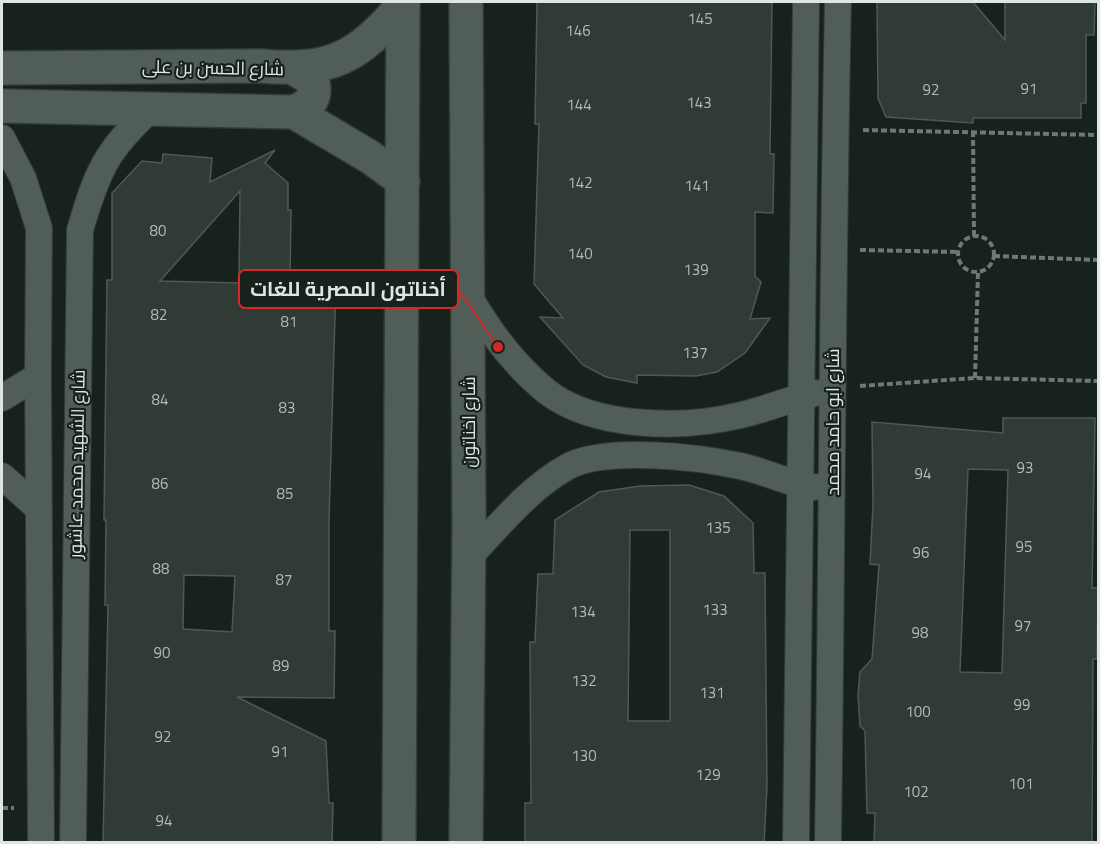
<svg xmlns="http://www.w3.org/2000/svg" width="1100" height="844" font-family="'Titillium Web',Cairo,sans-serif">
<style>
.building{fill:#303b35;stroke:#4d5a53;stroke-width:1.5;fill-rule:evenodd}
.lines{fill:none;stroke-linecap:round;stroke-linejoin:round}
.street-casing{stroke:#333b37;stroke-width:28}
.secondary-casing{stroke:#333b37;stroke-width:36}
.path{stroke:#6f7974;stroke-width:4;stroke-dasharray:6 3;stroke-linecap:butt}
.street{stroke:#515d57;stroke-width:26}
.secondary{stroke:#515d57;stroke-width:33}
.labels{text-anchor:middle;stroke-width:4.5;stroke-linejoin:round;paint-order:stroke}
.number-label{font-size:15px;fill:#b2bbb7}
.street-label{font-size:18px;fill:#dee6e2;stroke:#17221c}
.leader{fill:none;stroke:#d62828;stroke-width:2}
.callout-dot{fill:#d62828;stroke:#17221c;stroke-width:2}
.callout{fill:#17221c;stroke:#d62828;stroke-width:2}
.callout-label{font-size:20px;text-anchor:middle;font-weight:bold;fill:#dee6e2}
</style>
<rect width="100%" height="100%" fill="#17221c"/>
<g class="building">
<path d="M537 2H772L770 154H774L773 213 755 212V276L761 282 750 319 770 318 745 353 717 372 696 376 637 375V383L606 377 583 365 540 317 563 318 534 284 539 124H535Z"/>
<path d="M877 2H973L1005 40V2H1095L1094 35H1086V103H1081V118H973V123L886 117 878 98Z"/>
<path d="M275 150 265 163 288 183V210H291L290 281 336 282 329 519V631H335L334 698 237 697 326 741 329 803H333L332 843H103L108 605H105L106 520H104L107 280H112V193L142 161 162 163 163 154 212 158 210 182ZM240 191 239 283 160 281ZM184 575 235 576 232 632 183 629Z"/>
<path d="M1003 418H1095L1092 588H1098L1097 659H1093L1092 843H874L875 813H867L865 731 860 726 858 696 860 672 872 659 879 565 870 564 873 505 872 422 1003 433ZM968 469 1008 470 1002 673 960 672Z"/>
<path d="M689 485 724 496 753 523 754 573H765L767 787 764 843H525V803H531L530 642H535L538 574H553L555 520 599 492 640 486ZM630 530H670V721H628Z"/>
</g>
<g class="lines">
<defs>
<g id="street">
<path d="M2 138 23 178 39 228 38 376 41 842"/>
<path d="M469 296C489 331 514 365 546 391 594 429 684 429 741 415 766 409 791 399 816 393"/>
<path d="M2 398 38 376"/>
<path d="M2 476 38 508"/>
<path d="M469 557C500 525 528 489 567 467 604 446 698 457 740 466 765 471 789 484 815 487"/>
<path d="M73 842 80 230C97 172 106 150 151 109"/>
<path d="M796 842 806 2"/>
<path d="M828 842C832 562 832 282 838 2"/>
</g>
<g id="secondary">
<path d="M2 68 261 66C332 72 357 58 403 5"/>
<path d="M2 106 294 112 370 157 403 181"/>
<path d="M294 112C310 105 318 98 312 79L295 69"/>
<path d="M399 842 403 2"/>
<path d="M466 842 469 526 466 2"/>
</g>
</defs>
<use href="#street" class="street-casing"/>
<use href="#secondary" class="secondary-casing"/>
<g class="path">
<path d="M863 130 1098 135"/>
<path d="M973 131 974 236"/>
<circle cx="976" cy="254" r="18"/>
<path d="M860 250 958 252"/>
<path d="M994 256 1098 260"/>
<path d="M975 378 978 272"/>
<path d="M860 386 975 378 1098 381"/>
<path d="M2 808H14"/>
</g>
<use href="#street" class="street"/>
<use href="#secondary" class="secondary"/>
</g>
<g class="labels">
<g class="number-label">
<text x="700" y="24">145</text>
<text x="578" y="36">146</text>
<text x="1029" y="94">91</text>
<text x="931" y="95">92</text>
<text x="699" y="108">143</text>
<text x="579" y="110">144</text>
<text x="580" y="188">142</text>
<text x="697" y="191">141</text>
<text x="158" y="236">80</text>
<text x="580" y="259">140</text>
<text x="696" y="275">139</text>
<text x="159" y="320">82</text>
<text x="289" y="327">81</text>
<text x="695" y="358">137</text>
<text x="160" y="405">84</text>
<text x="287" y="413">83</text>
<text x="1025" y="473">93</text>
<text x="923" y="479">94</text>
<text x="160" y="489">86</text>
<text x="285" y="499">85</text>
<text x="718" y="533">135</text>
<text x="1024" y="552">95</text>
<text x="921" y="558">96</text>
<text x="161" y="574">88</text>
<text x="284" y="585">87</text>
<text x="715" y="615">133</text>
<text x="583" y="617">134</text>
<text x="1023" y="631">97</text>
<text x="920" y="638">98</text>
<text x="162" y="658">90</text>
<text x="281" y="671">89</text>
<text x="584" y="686">132</text>
<text x="712" y="698">131</text>
<text x="1022" y="710">99</text>
<text x="918" y="717">100</text>
<text x="163" y="742">92</text>
<text x="280" y="757">91</text>
<text x="584" y="761">130</text>
<text x="708" y="780">129</text>
<text x="1021" y="789">101</text>
<text x="916" y="797">102</text>
<text x="164" y="826">94</text>
</g>
<g class="street-label">
<text transform="translate(213 68) rotate(1)" y="6">شارع الحسن بن على</text>
<text transform="translate(469 422) rotate(-90)" y="6">شارع اخناتون</text>
<text transform="translate(833 422) rotate(-90)" y="6">شارع ابو حامد محمد</text>
<text transform="translate(77 464) rotate(-89)" y="6">شارع الشهيد محمد عاشور</text>
</g>
</g>
<path class="leader" d="M498 347L458 289"/>
<circle class="callout-dot" cx="498" cy="347" r="6"/>
<rect class="callout" x="239" y="270" width="219" height="38" rx="6"/>
<g class="callout-label">
<text x="348" y="296">أخناتون المصرية للغات</text>
</g>
<rect width="1100" height="844" fill="none" stroke="#dee6e2" stroke-width="6"/>
</svg>
